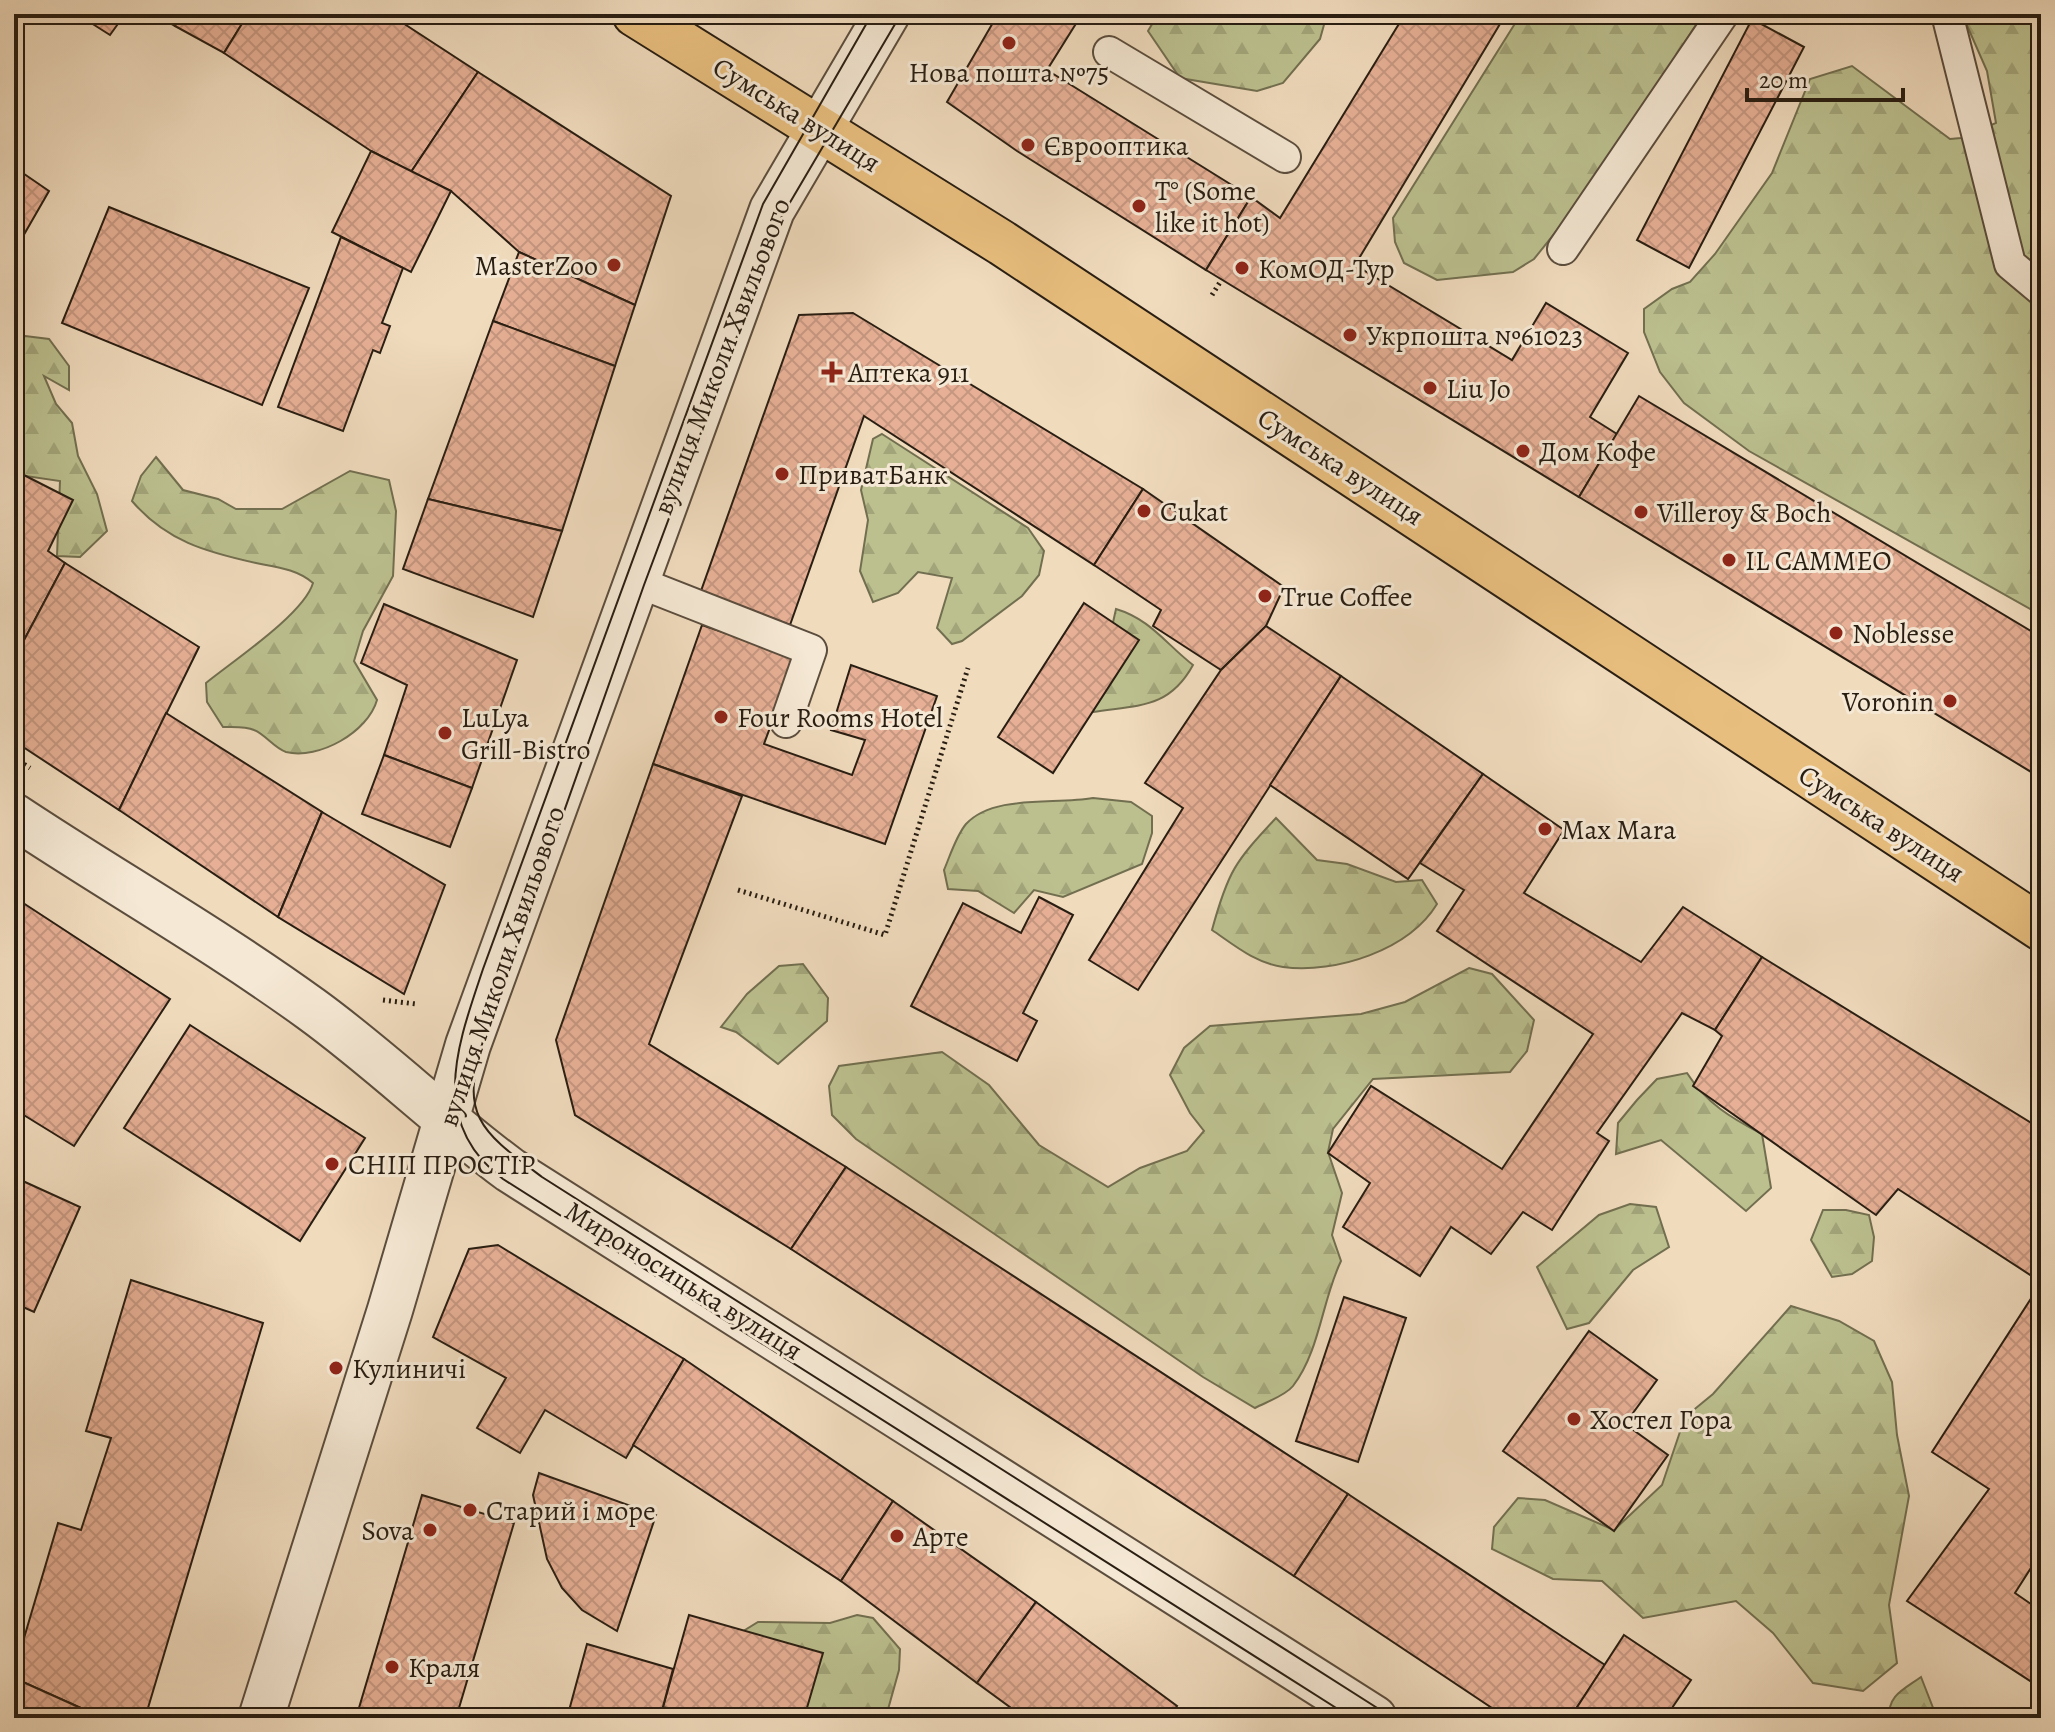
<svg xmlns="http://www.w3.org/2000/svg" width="2055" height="1732" font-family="Alegreya,serif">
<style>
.forest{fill:url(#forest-firs);stroke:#726f50;stroke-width:2}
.building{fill:url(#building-cross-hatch);stroke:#291e12;stroke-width:2}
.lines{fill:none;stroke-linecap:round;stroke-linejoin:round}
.service-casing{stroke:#5b4d3d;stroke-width:34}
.minor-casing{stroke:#5b4d3d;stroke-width:48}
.primary-casing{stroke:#291e12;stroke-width:48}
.path{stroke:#291e12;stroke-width:5;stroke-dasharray:2 4;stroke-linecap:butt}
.service{stroke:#f5e8d4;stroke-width:30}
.minor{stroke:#f5e8d4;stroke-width:44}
.primary{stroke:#e8be7e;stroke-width:44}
.tram{stroke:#291e12;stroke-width:2}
.poi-dot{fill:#8f2418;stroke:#f5e8d4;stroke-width:3}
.labels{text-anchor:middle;stroke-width:6;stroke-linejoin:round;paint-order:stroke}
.poi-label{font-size:28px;fill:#291e12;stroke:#f5e8d4;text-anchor:start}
.street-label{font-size:28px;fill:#291e12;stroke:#f5e8d4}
</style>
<defs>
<pattern id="forest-firs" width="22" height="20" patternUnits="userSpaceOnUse" patternTransform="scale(2)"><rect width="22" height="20" fill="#bcc08f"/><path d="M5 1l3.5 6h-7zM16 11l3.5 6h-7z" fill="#a2a57a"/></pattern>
<pattern id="building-cross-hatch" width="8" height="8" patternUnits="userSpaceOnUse" patternTransform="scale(2)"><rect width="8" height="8" fill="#e7b096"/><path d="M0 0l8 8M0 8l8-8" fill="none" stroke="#c69780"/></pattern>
</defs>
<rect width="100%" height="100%" fill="#f0dbbd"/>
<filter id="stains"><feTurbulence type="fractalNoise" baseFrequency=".0025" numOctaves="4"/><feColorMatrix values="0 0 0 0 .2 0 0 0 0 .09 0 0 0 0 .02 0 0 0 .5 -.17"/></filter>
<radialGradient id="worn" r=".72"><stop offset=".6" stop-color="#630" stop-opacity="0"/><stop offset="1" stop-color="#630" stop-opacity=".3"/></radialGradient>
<g class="forest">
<path d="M1158 14H1327L1320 39 1283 83 1257 91 1180 78 1148 31Z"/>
<path d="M1521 14H1703L1587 193 1534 259 1513 272 1437 280 1404 263 1395 242 1393 218Z"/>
<path d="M1962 14H2041V615L1749 451 1684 403 1660 372 1644 332V309L1672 289 1690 282 1715 254 1772 173 1810 79 1852 66 1950 139 1961 138 1996 123 1987 71Z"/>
<path d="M25 336 49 339 69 366V390L44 376 56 404 72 423 78 456 97 494 107 531 80 557 57 556 60 481 26 476 14 488V341Z"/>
<path d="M882 434 1028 528 1044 551 1039 575 1022 596 962 641 952 644 937 628 952 578 918 572 898 593 873 602 860 571 868 520 861 490 873 439Z"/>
<path d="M156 457 183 490 218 499 236 509H282L350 471 389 480 396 511 393 576 363 631 354 661 377 700C368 732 319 760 286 752 274 748 266 735 254 730 246 726 232 727 223 727L207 702 206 683C233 661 304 614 313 583 297 569 276 567 256 563 206 552 166 541 132 501L141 476Z"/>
<path d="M1116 609C1150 619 1166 644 1193 665 1169 709 1138 705 1093 712Z"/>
<path d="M1093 798 1131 802 1152 816V833L1142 864 1063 897 1034 890 1014 913 978 891 948 889 944 870C950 856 956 836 966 824 994 794 1054 805 1093 798Z"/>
<path d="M1276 818 1317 860 1347 864 1396 882 1422 880 1437 904C1409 950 1336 974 1283 967 1255 963 1234 945 1212 930 1228 871 1235 862 1276 818Z"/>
<path d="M803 964 828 998 827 1021 778 1064 736 1032 721 1027 747 994 779 966Z"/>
<path d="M1469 968 1492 974 1534 1020 1527 1051 1510 1072 1373 1079 1333 1129 1328 1152 1342 1193 1332 1235 1341 1261C1322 1300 1320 1351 1293 1386 1285 1396 1266 1402 1255 1408L1203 1377 856 1139 832 1115 829 1086 839 1066 942 1052 989 1085 1039 1145 1108 1187 1140 1168 1187 1151 1204 1131 1190 1113 1170 1075 1184 1048 1210 1026 1361 1014 1405 1002Z"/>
<path d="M1687 1073C1706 1103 1731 1118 1762 1134L1771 1188 1746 1211 1661 1140 1616 1154 1618 1123 1637 1100 1657 1079Z"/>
<path d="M1630 1204 1656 1207 1669 1247 1633 1270 1589 1323 1567 1329 1537 1267 1599 1215Z"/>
<path d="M1823 1210H1846L1869 1215 1874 1237 1872 1261 1852 1274 1832 1277 1811 1240Z"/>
<path d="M1791 1306 1839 1321 1874 1341 1892 1382 1897 1435 1909 1496 1889 1605 1897 1663 1863 1691 1813 1683 1773 1633 1736 1601 1643 1618 1602 1581 1553 1579 1492 1549 1494 1527 1518 1498 1545 1500 1614 1530 1662 1485 1685 1417 1713 1394Z"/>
<path d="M857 1615 873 1618 900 1649 899 1670 887 1713 893 1718H667L673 1695 698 1659 758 1622 830 1623Z"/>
<path d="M1921 1677 1937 1718H1889C1888 1695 1903 1690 1921 1677Z"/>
</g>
<g class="building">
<path d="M77 14H125L110 35Z"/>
<path d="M153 14H182L175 26Z"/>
<path d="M182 14H248L224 53 175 26Z"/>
<path d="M248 14H389L478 72 411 172 371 151 224 53Z"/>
<path d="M998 14H1082L1047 70 1251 197 1206 270 1017 151 947 102Z"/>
<path d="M1405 14H1506L1355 265 1512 360 1546 303 1628 353 1590 417 1617 434 1579 497 1206 270 1251 197 1280 218Z"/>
<path d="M1752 19 1804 47 1689 268 1637 240Z"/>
<path d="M478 72 671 196 635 305 519 252 451 191 411 172Z"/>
<path d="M371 151 451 191 411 272 332 232Z"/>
<path d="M14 167 49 191 14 252Z"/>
<path d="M109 207 309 288 262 405 62 323Z"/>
<path d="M341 237 403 268 382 323 390 326 380 353 373 350 343 431 278 407Z"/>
<path d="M519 252 635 305 615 366 493 321Z"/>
<path d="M853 313 1143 489 1094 565 864 416 790 625 701 591 799 315Z"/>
<path d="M493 321 615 366 562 531 428 499Z"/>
<path d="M1639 396 2041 637V778L1579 497Z"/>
<path d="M14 470 73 500 48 551 65 563 14 659Z"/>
<path d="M1143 489 1284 587 1266 626 1221 670 1153 626 1161 610 1094 565Z"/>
<path d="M428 499 562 531 533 617 403 569Z"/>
<path d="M65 563 199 647 119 810 14 741V659Z"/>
<path d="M1084 603 1139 640 1053 773 998 737Z"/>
<path d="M384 604 517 660 472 788 384 755 407 685 361 663Z"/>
<path d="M702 625 796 657 764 744 852 775 865 740 831 730 851 665 937 696 885 844 653 764Z"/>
<path d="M1266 626 1341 676 1138 990 1089 960 1183 808 1145 783 1221 670Z"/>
<path d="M1341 676 1483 774 1408 879 1270 785Z"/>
<path d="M166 713 322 812 278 917 119 810Z"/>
<path d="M384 755 472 788 450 847 362 814Z"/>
<path d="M653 764 742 796 649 1044 846 1167 791 1249 575 1115 556 1040Z"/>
<path d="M1483 774 1564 830 1524 893 1641 962 1683 907 1762 957 1715 1030 1682 1013 1597 1133 1609 1141 1552 1230 1523 1212 1491 1254 1451 1227 1420 1276 1343 1227 1370 1183 1328 1153 1371 1086 1502 1169 1593 1034 1437 931 1464 890 1420 863Z"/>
<path d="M322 812 445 885 404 994 278 917Z"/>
<path d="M14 897 170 999 74 1146 14 1109Z"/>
<path d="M1039 897 1073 915 1023 1013 1037 1021 1017 1061 911 1006 963 903 1021 933Z"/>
<path d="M1762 957 2041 1129V1282L1898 1189 1876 1215 1693 1086 1722 1036 1715 1030Z"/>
<path d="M190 1025 365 1138 300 1241 124 1128Z"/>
<path d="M846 1167 1348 1494 1294 1576 791 1249Z"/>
<path d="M14 1177 80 1207 34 1312 14 1303Z"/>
<path d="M498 1245 684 1359 626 1458 545 1410 520 1453 477 1428 506 1378 433 1337 469 1249Z"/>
<path d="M131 1280 263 1323 145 1718H103L14 1678V1672L58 1523 81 1530 111 1438 86 1431Z"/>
<path d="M2041 1283V1432L2031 1446 2041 1454V1552L2015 1593 2041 1611V1688L1907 1601 1989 1489 1932 1452Z"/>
<path d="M1344 1297 1406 1318 1358 1462 1296 1441Z"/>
<path d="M1589 1331 1657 1380 1625 1424 1668 1455 1614 1531 1503 1451Z"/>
<path d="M684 1359 893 1501 841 1581 633 1445Z"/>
<path d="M539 1473 656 1515 617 1631 582 1610 562 1588 547 1559 533 1495Z"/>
<path d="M1348 1494 1605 1665 1570 1718H1507L1294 1576Z"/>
<path d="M422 1495 514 1523 456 1718H356Z"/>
<path d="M893 1501 1036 1602 977 1683 841 1581Z"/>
<path d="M1036 1602 1177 1706 1168 1718H1025L977 1683Z"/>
<path d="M689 1615 823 1653 804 1718H702L663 1707Z"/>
<path d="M1624 1635 1691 1680 1670 1711 1680 1718H1570Z"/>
<path d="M587 1644 673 1669 660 1718H567Z"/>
<path d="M14 1678 103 1718H14Z"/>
</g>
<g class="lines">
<defs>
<g id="service">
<path d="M1947 14 2010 264 2041 290"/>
<path d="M1109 52 1285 157"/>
<path d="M1563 249 1723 14"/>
<path d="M635 581 811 650 786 722"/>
</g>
<g id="minor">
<path d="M14 816C112 881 216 940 311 1009 380 1059 441 1119 510 1170L1374 1718"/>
<path d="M261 1718 390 1310 468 1045 772 210 887 14"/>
</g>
<path id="primary" d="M635 14 1002 243 2041 928"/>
</defs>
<use href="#service" class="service-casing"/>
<use href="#minor" class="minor-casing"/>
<use href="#primary" class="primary-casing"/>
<g class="path">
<path d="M1212 295 1222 279"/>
<path d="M14 758 30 768"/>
<path d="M738 890 885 935 968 668"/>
<path d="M383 1000 416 1004"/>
</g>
<use href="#service" class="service"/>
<use href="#minor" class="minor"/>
<use href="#primary" class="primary"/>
<g class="tram">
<path d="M872 14 763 204 483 969C458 1044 427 1122 503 1179L1352 1718"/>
<path d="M901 14 782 216 644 585 484 1038C458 1117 482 1132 542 1177L1393 1718"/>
</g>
</g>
<g class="poi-dot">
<circle cx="1009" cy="43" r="8"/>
<circle cx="1028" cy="145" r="8"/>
<circle cx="1139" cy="206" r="8"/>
<circle cx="614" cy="265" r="8"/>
<circle cx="1242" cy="268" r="8"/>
<circle cx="1350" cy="335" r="8"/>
<path d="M828 360h8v8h8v8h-8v8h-8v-8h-8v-8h8z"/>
<circle cx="1430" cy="388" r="8"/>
<circle cx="1523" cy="451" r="8"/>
<circle cx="782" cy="474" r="8"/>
<circle cx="1144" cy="511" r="8"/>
<circle cx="1641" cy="512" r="8"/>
<circle cx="1729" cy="560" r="8"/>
<circle cx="1265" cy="596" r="8"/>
<circle cx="1836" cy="633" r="8"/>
<circle cx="1950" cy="701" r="8"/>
<circle cx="721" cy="717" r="8"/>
<circle cx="445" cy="733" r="8"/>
<circle cx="1545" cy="829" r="8"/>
<circle cx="332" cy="1164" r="8"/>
<circle cx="336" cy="1368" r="8"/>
<circle cx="1574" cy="1419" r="8"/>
<circle cx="470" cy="1510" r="8"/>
<circle cx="430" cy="1530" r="8"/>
<circle cx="897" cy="1536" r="8"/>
<circle cx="392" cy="1667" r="8"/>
</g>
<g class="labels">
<g class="poi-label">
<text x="1009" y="82" text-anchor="middle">Нова пошта №75</text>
<text x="1044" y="155">Єврооптика</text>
<text x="1155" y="200">T° (Some<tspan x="1155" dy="32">like it hot)</tspan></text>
<text x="598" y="275" text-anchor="end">MasterZoo</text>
<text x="1258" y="278">КомОД-Тур</text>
<text x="1366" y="345">Укрпошта №61023</text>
<text x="848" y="382">Аптека 911</text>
<text x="1446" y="398">Liu Jo</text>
<text x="1539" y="461">Дом Кофе</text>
<text x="798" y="484">ПриватБанк</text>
<text x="1160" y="521">Cukat</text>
<text x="1657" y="522">Villeroy &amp; Boch</text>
<text x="1745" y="570">IL CAMMEO</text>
<text x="1281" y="606">True Coffee</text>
<text x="1852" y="643">Noblesse</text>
<text x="1934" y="711" text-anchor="end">Voronin</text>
<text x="461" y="727">LuLya<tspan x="461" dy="32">Grill-Bistro</tspan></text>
<text x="737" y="727">Four Rooms Hotel</text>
<text x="1561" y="839">Max Mara</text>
<text x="348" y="1174">СНІП ПРОСТІР</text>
<text x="352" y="1378">Кулиничі</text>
<text x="1590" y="1429">Хостел Гора</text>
<text x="486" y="1520">Старий і море</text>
<text x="414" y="1540" text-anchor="end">Sova</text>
<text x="913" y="1546">Арте</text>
<text x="408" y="1677">Краля</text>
</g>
<g class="street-label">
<text transform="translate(797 114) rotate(32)" y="10">Сумська вулиця</text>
<text transform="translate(721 356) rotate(-69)" y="10">вулиця Миколи Хвильового</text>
<text transform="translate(1341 466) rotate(33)" y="10">Сумська вулиця</text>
<text transform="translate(1882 823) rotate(33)" y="10">Сумська вулиця</text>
<text transform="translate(501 966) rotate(-71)" y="10">вулиця Миколи Хвильового</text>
<text transform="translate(684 1280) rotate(32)" y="10">Мироносицька вулиця</text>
</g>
</g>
<rect width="2055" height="1732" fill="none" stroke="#f0dbbd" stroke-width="48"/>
<rect x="16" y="16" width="2023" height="1700" fill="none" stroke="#291e12" stroke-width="4"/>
<rect x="24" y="24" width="2007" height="1684" fill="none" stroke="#291e12" stroke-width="2"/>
<path d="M1747 88v12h156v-12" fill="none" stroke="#291e12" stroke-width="4"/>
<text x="1759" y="88" font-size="24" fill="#291e12" stroke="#f5e8d4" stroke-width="6" paint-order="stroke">20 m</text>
<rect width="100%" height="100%" filter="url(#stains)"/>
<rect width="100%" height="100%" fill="url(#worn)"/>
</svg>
